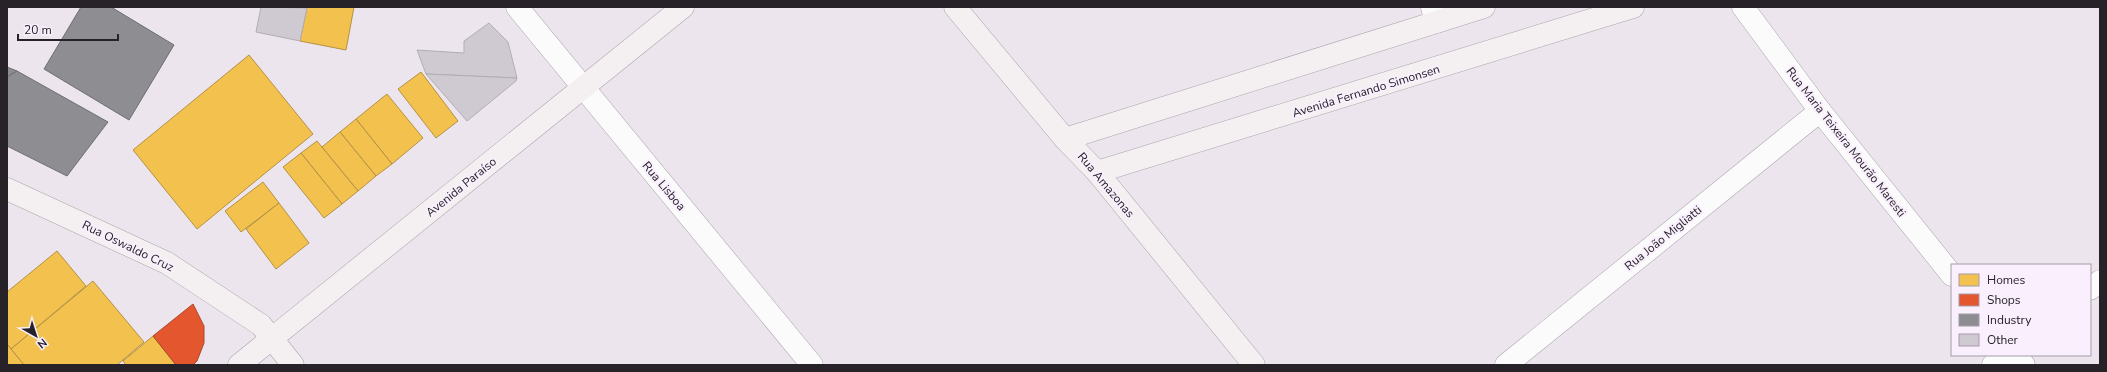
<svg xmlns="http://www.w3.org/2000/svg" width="2107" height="372" font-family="'Nunito Sans',sans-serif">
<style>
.homes{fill:#f2c14e;stroke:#b59143}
.shops{fill:#e4572e;stroke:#ab472c}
.industry{fill:#8d8d92;stroke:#6e6d72}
.building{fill:#cfcad1;stroke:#b2adb4}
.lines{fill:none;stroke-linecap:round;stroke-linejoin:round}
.street-casing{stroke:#aba5ac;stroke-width:23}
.secondary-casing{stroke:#aba5ac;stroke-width:23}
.street{stroke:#fcfbfc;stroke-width:22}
.secondary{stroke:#f4eff1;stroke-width:22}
.labels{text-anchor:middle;stroke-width:4;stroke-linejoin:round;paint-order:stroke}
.street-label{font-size:12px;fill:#262228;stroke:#f9effd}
</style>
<rect width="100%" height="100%" fill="#ece5ee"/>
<g class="homes">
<path d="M307 7H354L346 50 300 41Z"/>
<path d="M249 55 313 134 197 229 133 150Z"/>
<path d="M421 72 458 121 436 138 398 89Z"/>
<path d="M387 94 423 138 392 164 356 119Z"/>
<path d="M356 119 392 164 376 176 340 132Z"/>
<path d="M340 132 376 176 358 191 322 147Z"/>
<path d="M317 141 358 191 342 204 301 153Z"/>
<path d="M301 153 342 204 324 218 283 167Z"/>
<path d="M263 182 279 203 241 232 225 211Z"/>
<path d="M279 203 309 243 276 269 246 229Z"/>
<path d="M57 251 86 286 11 349 7 344V292Z"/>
<path d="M93 281 144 342 117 365H24L11 349Z"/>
<path d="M153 336 176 365H126L123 361Z"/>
<path d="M7 344 11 349 24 365H7Z"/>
</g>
<path class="shops" d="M193 304 204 326V343L197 361 193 365H176L153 336Z"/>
<g class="industry">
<path d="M81 7H111L174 45 129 120 44 69Z"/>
<path d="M7 67 17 71 7 77Z"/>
<path d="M17 71 108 122 67 176 7 146V77Z"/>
</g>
<g class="building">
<path d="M261 7 307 8 300 41 256 32Z"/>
<path d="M489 23 508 42 517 78 426 74 417 50 464 53V41Z"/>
<path d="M426 74 517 78 516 81 467 121Z"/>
</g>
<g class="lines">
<defs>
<g id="street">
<path d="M517 7 812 365"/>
<path d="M1432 7 1436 22"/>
<path d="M1743 7 1820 111 1952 275"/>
<path d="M2090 289 2100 281"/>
<path d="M2016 355 2024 365"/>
<path d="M1506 365 1820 111"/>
<path d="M1993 365 2006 355"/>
</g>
<g id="secondary">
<path d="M955 7 1065 139 1097 172 1254 365"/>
<path d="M1065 139 1484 7"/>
<path d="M1097 172 1633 7"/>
<path d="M7 189 167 263 261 325 293 365"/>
<path d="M239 365 683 7"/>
</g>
</defs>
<use href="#street" class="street-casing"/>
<use href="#secondary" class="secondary-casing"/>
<use href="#street" class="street"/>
<use href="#secondary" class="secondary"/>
</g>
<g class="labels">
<g class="street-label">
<text transform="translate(1366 91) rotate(-17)" y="4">Avenida Fernando Simonsen</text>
<text transform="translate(1846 142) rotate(52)" y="4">Rua Maria Teixeira Mourão Maresti</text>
<text transform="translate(1106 185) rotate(50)" y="4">Rua Amazonas</text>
<text transform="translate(664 186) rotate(50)" y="4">Rua Lisboa</text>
<text transform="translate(461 187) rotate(-39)" y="4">Avenida Paraíso</text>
<text transform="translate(1663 238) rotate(-39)" y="4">Rua João Migliatti</text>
<text transform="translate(128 246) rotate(26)" y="4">Rua Oswaldo Cruz</text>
</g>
</g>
<rect width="2107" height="372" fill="none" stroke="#262228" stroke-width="16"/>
<rect x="1951" y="264" width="140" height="92" fill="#f9effd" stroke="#a59da8"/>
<rect x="1959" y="274" width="20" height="12" fill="#f2c14e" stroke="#a59da8"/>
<text x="1987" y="284" font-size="12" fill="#262228">Homes</text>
<rect x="1959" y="294" width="20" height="12" fill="#e4572e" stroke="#a59da8"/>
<text x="1987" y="304" font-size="12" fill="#262228">Shops</text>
<rect x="1959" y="314" width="20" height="12" fill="#8d8d92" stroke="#a59da8"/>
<text x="1987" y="324" font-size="12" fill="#262228">Industry</text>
<rect x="1959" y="334" width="20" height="12" fill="#cfcad1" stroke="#a59da8"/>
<text x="1987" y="344" font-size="12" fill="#262228">Other</text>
<g transform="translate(36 336) rotate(141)" stroke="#f9effd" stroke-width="3" paint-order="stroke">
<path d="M0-3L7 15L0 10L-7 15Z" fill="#262228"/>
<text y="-6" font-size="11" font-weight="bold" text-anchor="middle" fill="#262228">N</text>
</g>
<path d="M18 34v6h100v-6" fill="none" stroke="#262228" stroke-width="2"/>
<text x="24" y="34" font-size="12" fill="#262228" stroke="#f9effd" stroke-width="3" paint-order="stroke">20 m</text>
</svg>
